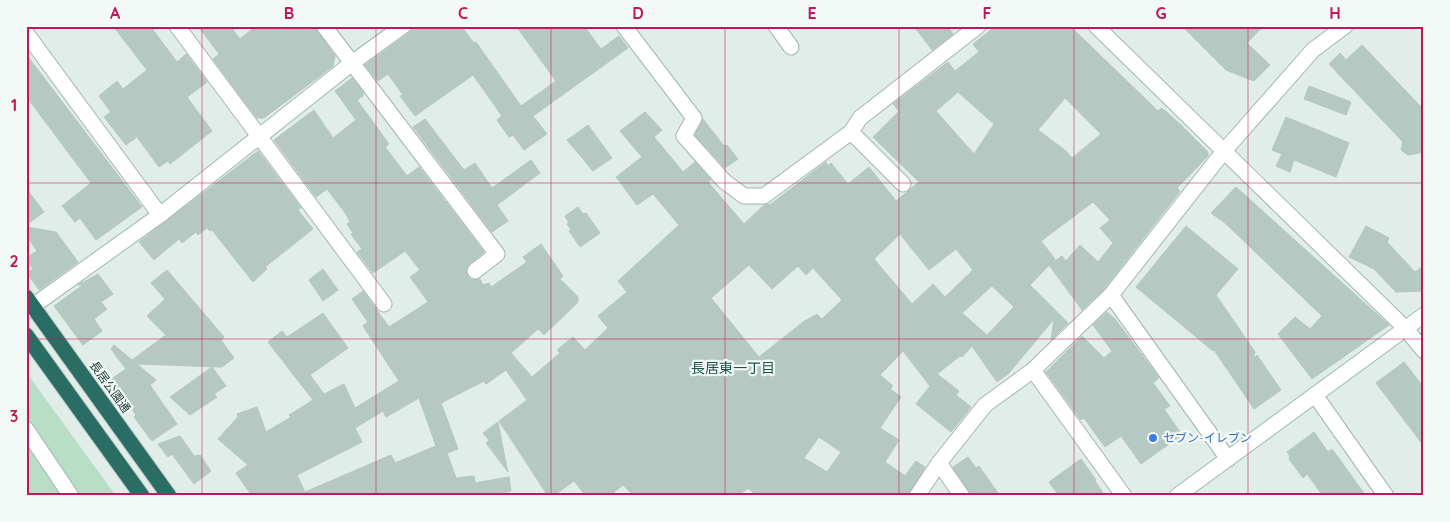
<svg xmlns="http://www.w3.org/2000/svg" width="1450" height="522" font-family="Quicksand,'Noto Sans JP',sans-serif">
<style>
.green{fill:#b8dfc6}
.building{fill:#b6c8c2;stroke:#b3c7c0;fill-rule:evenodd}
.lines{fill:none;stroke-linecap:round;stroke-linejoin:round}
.street-casing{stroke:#a3b5b0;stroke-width:17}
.secondary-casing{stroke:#9eb9b2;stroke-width:17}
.highway-casing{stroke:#c1c9c8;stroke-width:17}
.street{stroke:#fff;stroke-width:15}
.secondary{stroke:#fff;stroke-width:15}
.highway{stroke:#2a6d65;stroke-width:15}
.grid{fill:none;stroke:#c2185b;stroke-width:1;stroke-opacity:0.55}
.shop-dot{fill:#3f7fe0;stroke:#f2f9f6;stroke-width:2}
.labels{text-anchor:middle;stroke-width:4.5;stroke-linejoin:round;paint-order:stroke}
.street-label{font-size:12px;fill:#203e39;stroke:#f2f9f6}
.shop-label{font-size:12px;fill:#366cbe;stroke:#f2f9f6;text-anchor:start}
.neighbourhood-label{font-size:14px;fill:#1b5249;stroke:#f2f9f6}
.neatline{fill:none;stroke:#c2185b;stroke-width:2}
.grid-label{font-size:16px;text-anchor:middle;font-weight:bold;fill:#c2185b}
</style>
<rect width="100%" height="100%" fill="#e1ede8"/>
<path class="green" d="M26 372 116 496H26Z"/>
<g class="building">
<path d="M113 26H150L177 62 186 54 207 82 187 97 212 131 170 164 168 161 159 167 137 137 126 145 104 117 111 112 99 96 117 81 123 89 147 70Z"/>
<path d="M198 26H230L240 39 256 26H314L335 56 333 66 264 118H257L213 59 219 54Z"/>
<path d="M415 26H461L474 43 476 42 521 106 556 81 516 26H584L601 49 619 36 628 48 533 116 547 134 524 150 513 135 509 137 497 120 502 116 473 75 415 116 400 96 403 95 388 74 378 81 365 65 408 34Z"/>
<path d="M914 26H947L953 34 932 50Z"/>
<path d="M996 26H1070L1158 111 1162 108 1182 126 1208 152V156L1177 188 1180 191 1104 289 1082 310 1049 265 1062 256 1066 261 1080 245 1098 262 1113 243 1100 228 1110 220 1093 202 1041 241 1055 259 1030 285 1068 323 1051 340 1054 319 1009 373 997 382 972 346 962 357 960 356 937 374 959 391 956 395 971 407 951 432 916 404 930 386 903 351 883 372 880 375 893 386 890 389 901 397 880 428 899 440 885 462 905 476 916 461 925 467 908 496H757L748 488 738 496H634L623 485 609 496H586L574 481 553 496H548L499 421 527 400 506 370 486 384 484 381 441 403 458 449 447 453 456 478 474 476 475 483 509 477 511 491 495 496H252L236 473 248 465 218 439 238 417 237 414 257 407 266 432 291 417 289 415 313 400 268 342 282 331 287 337 323 313 348 348 310 375 324 394 344 384 355 408 399 381 363 326 368 322 352 299 363 291 389 327 428 302 410 277 420 270 405 251 373 273 357 252 362 249 351 234 353 233 347 224 350 222 346 214 327 189 316 197 274 140 314 110 333 138 356 120 335 91 352 78 363 92V96L357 100 389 144 385 147 407 176 419 167 484 252 467 267 468 277 472 280 480 279 483 285 489 283 491 287 527 262 523 257 541 244 563 276 560 279 578 297V302L544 335 538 329 511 353 532 377 560 353 557 350 573 337 585 350 608 328 598 316 627 292 618 281 679 225 653 194 637 205 616 177 642 157 620 131 645 112 662 130 654 137 674 161 683 172 695 162 711 180 708 182 744 224 764 205 771 204 826 162 828 166 831 163 848 184 869 167 896 201 919 182 873 137 899 111 893 104 948 62 955 71 979 52 973 44ZM958 92 994 124 974 154 936 111ZM1065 98 1101 134 1072 158 1066 151 1038 130ZM900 234 929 270 956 249 973 270 945 297 933 284 912 304 874 259ZM749 265 772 289 798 266 806 275 813 268 842 300 822 319 817 314 803 322 759 357 711 298ZM992 286 1014 307 987 335 962 313ZM419 398 436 446 395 463 391 455 305 492 297 475 362 442 355 428 383 411 386 417ZM819 437 841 452 827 472 804 458Z"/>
<path d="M1182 26H1263L1247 43 1270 65 1254 81 1226 70Z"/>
<path d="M1362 45 1424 110V152L1408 155 1401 150 1403 142 1329 64 1340 53 1346 60Z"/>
<path d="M26 54 142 207 96 240 80 218 75 222 62 206 91 183 26 96Z"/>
<path d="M1309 86 1351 102 1346 115 1304 99Z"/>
<path d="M1286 117 1349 143 1336 177 1294 160 1290 172 1276 166 1282 154 1272 150Z"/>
<path d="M425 119 464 170 475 163 492 188 531 160 540 173 497 205 508 221 492 232 413 127Z"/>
<path d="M703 119 724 146 727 145 738 159 725 168 695 135Z"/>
<path d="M588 125 612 158 593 171 567 140Z"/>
<path d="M258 151 301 208 298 210 313 229 265 267 267 269 253 282 212 230 210 231 207 228 198 235 196 232 182 243 179 239 154 260 139 242Z"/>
<path d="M1236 187 1389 325 1312 379 1278 334 1295 317 1310 329 1322 316 1225 223 1211 213Z"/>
<path d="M26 188 44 212 26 225Z"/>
<path d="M578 207 583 214 586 213 600 233 580 247 569 231 571 229 567 224 569 223 565 216Z"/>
<path d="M1186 226 1238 269 1216 295 1255 352 1253 359 1257 355 1281 390 1254 409 1214 350 1213 351 1136 287Z"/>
<path d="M1366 226 1389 238 1387 242 1415 272 1424 266V291L1396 292 1374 269 1349 257Z"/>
<path d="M26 227 56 232 78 262 39 290 27 273 33 269 26 258 37 251 26 235Z"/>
<path d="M323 269 338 290 323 301 309 280Z"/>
<path d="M167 270 224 337 221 340 234 358 222 367 137 364 156 380 150 385 177 424 152 441 134 417 136 415 120 392 116 395 107 382 126 369 111 349 114 345 132 360 166 335 147 316 165 299 151 283Z"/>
<path d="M98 274 113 294 101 302 107 309 94 319 102 331 83 345 54 306 83 285H78Z"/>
<path d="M1107 312 1115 319 1159 378 1153 383 1170 406 1164 409 1182 435 1141 464 1121 436 1105 447 1084 418 1081 420 1046 372 1082 336 1104 358 1112 351 1093 325Z"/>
<path d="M1404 362 1424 388V446L1376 383Z"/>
<path d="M212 367 226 386 214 394 217 397 190 415 170 397Z"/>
<path d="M498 422 506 464 508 472 486 443 489 440 483 433Z"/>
<path d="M1314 432 1328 452 1332 449 1366 496H1323L1307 474 1303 478 1289 459 1290 456 1287 452Z"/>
<path d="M180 436 194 456 200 455 211 471 194 484 172 454 168 457 158 444Z"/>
<path d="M968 457 976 468 979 466 1000 496H971L953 467Z"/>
<path d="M1081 459 1096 480 1095 481 1105 496H1059L1049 482Z"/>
</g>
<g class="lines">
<defs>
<g id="street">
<path d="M177 26 384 304"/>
<path d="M324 26 497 254 475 271"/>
<path d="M776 26 791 47"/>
<path d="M26 33 160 215"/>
<path d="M694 118 684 136 724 181 744 196H764L851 132 903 184"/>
<path d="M851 132 860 118 978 26"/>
<path d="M1111 295 1228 459"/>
<path d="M1033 370 1124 496"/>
<path d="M1315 395 1386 496"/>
<path d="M26 429 71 496"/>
<path d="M939 463 962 496"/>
<path d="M917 496 939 463 985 405 1033 370 1111 295 1224 151 1313 50 1345 26"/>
</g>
<g id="secondary">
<path d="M624 26 694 118"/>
<path d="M1096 26 1405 328 1424 351"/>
<path d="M26 311 160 215 352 63 403 26"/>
<path d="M1177 496 1424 315"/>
</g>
<g id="highway">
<path d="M26 297 169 496"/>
<path d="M26 335 142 496"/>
</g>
</defs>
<use href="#street" class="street-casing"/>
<use href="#secondary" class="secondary-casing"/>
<use href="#highway" class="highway-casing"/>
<use href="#street" class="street"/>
<use href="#secondary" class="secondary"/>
<use href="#highway" class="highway"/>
</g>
<path class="grid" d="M202 26V496M376 26V496M551 26V496M725 26V496M899 26V496M1074 26V496M1248 26V496M26 183H1424M26 339H1424"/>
<circle class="shop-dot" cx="1153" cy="438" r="5"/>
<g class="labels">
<g class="street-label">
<text transform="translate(110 387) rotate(54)" y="4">長居公園通</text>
</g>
<g class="shop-label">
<text x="1163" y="442">セブン-イレブン</text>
</g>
<g class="neighbourhood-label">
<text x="733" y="373">長居東一丁目</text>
</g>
</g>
<rect width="1450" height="522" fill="none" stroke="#f2f9f6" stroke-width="55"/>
<rect x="28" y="28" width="1394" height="466" class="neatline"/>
<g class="grid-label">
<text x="115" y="19">A</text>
<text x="289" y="19">B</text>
<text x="463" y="19">C</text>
<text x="638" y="19">D</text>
<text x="812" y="19">E</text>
<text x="987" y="19">F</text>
<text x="1161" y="19">G</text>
<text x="1335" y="19">H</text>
<text x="14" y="111">1</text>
<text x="14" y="267">2</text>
<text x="14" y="422">3</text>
</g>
</svg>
